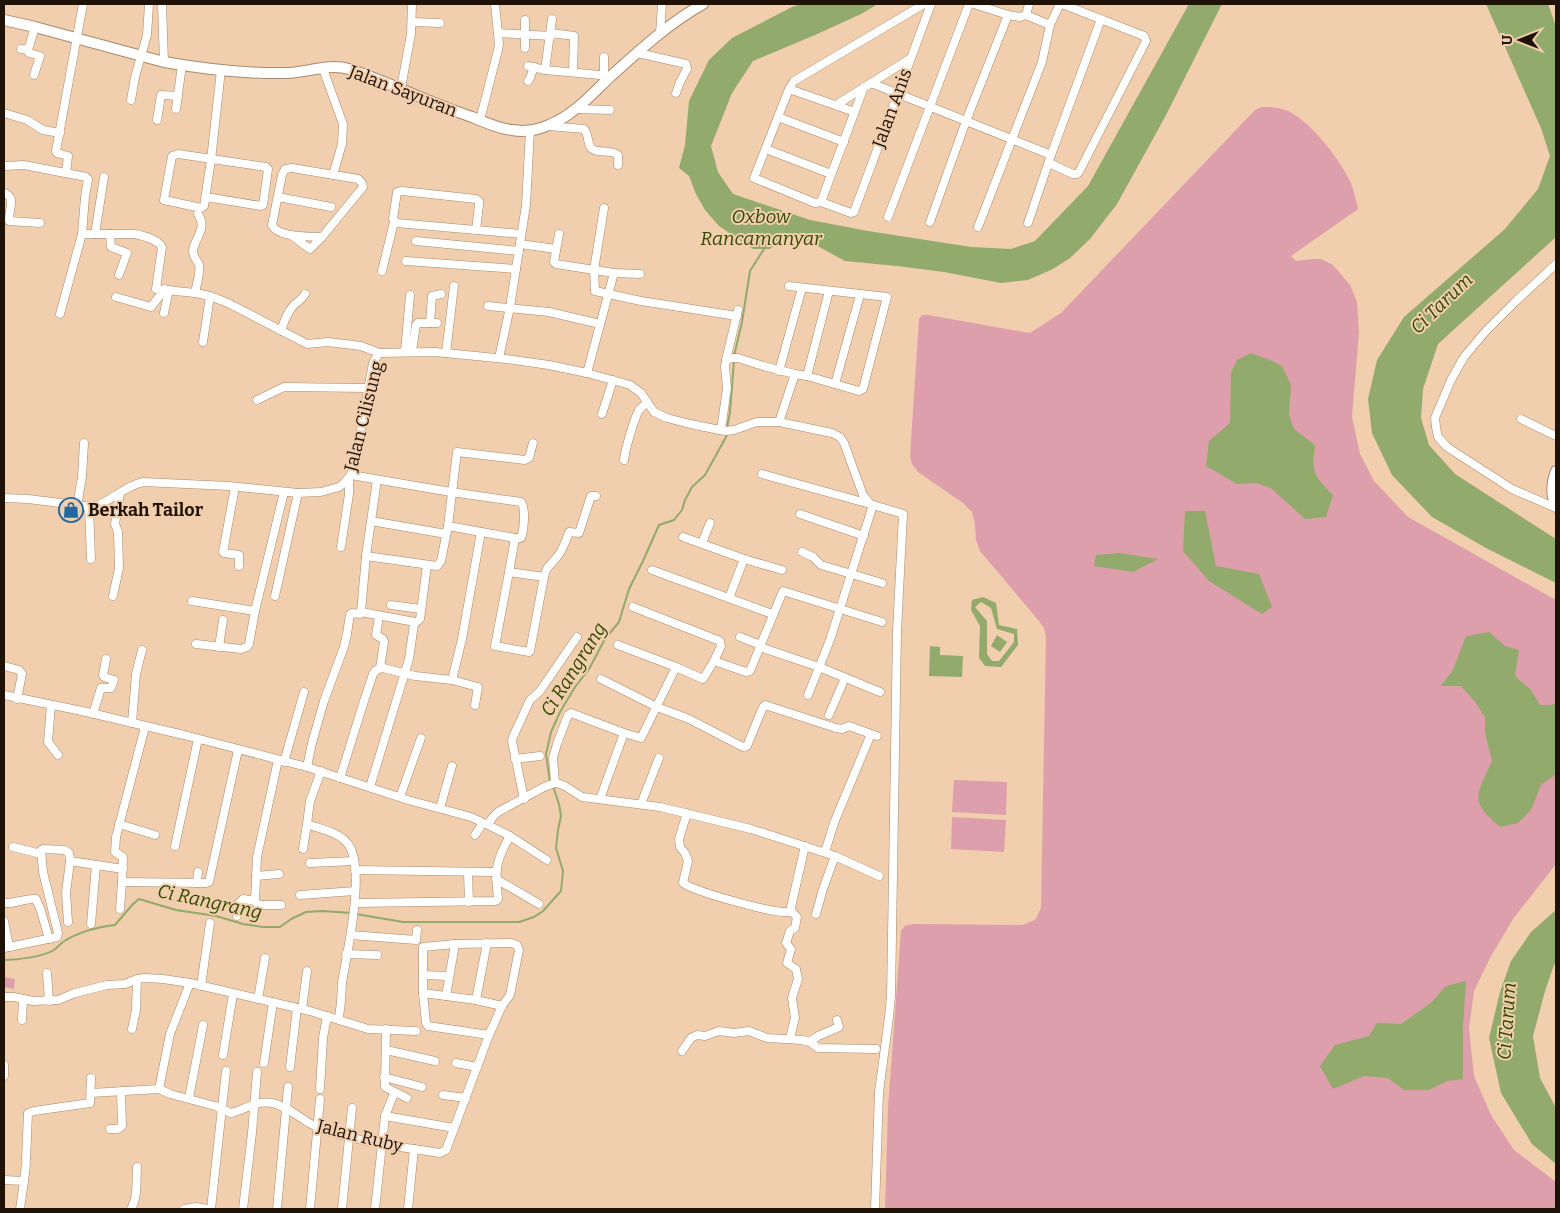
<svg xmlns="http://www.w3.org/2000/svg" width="1560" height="1213" font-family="Bitter,serif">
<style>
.green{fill:#dc9fab}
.water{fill:#92aa6b;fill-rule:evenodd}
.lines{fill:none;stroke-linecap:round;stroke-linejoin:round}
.stream{stroke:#92aa6b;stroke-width:2}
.minor-casing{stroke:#a9896a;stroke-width:9}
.tertiary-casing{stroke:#a9896a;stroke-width:12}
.minor{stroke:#fff;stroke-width:8}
.tertiary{stroke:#fff;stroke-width:10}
.labels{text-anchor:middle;stroke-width:4;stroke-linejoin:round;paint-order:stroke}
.street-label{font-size:18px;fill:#1f1307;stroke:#f1cead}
.poi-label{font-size:18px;font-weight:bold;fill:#1f1307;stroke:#f1cead;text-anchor:start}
.water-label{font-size:19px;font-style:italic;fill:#344900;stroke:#f1cead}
</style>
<rect width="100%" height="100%" fill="#f1cead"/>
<g class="green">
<path d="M1261 107C1270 107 1279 107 1288 111 1312 123 1339 158 1351 183 1354 191 1356 200 1358 209L1291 256 1296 261 1312 259H1321L1333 265 1350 285 1357 302 1359 332 1352 417 1360 454 1374 481 1408 517 1556 600V864L1513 919 1490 958 1474 991 1469 1028 1474 1076 1491 1115 1514 1150 1556 1182V1209H885L888 1108 901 931 905 926 913 924 1022 925 1035 920 1041 908 1046 637 1044 628 1039 621 980 551 976 540 975 524 972 512 963 503 918 472 912 464 910 456 919 319 922 315H928L1030 333 1061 313 1255 110Z"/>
<path d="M954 780 1007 782 1006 815 952 812Z"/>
<path d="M952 817 1006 820 1004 852 951 849Z"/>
<path d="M4 977 15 979 14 989 4 987Z"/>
</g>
<g class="water">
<path d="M801 4H878L861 14 815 35 753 61 732 93 711 146 718 172 733 194 810 220 868 231 971 247 1011 249 1035 241 1088 186 1189 4H1222L1165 117 1117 204 1090 239 1070 258 1053 269 1028 280 1001 283 944 272 897 266 845 261 814 244 791 239 780 240 770 249H753L719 226 705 210 696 194 689 176 679 168 685 145 689 101 709 60 732 38 792 7Z"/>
<path d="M1486 4H1548L1556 26V237L1438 344 1423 389 1421 418 1429 445 1455 474 1556 539V583L1486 548 1432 517 1392 475 1372 433 1368 399 1377 360 1404 317 1505 229 1538 189 1550 156 1541 128Z"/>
<path d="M1251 353 1270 360 1282 366 1291 385 1289 415 1294 429 1315 445C1311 473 1314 475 1333 495L1326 517 1305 519 1271 488 1256 483 1237 484 1206 466 1209 441 1230 423 1231 372 1237 360Z"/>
<path d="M1185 511H1205L1216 566 1259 574 1272 607 1262 614 1209 581 1183 551Z"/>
<path d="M1120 553 1158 559 1133 572 1094 566 1096 555Z"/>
<path d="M983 597 996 603 999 625 1017 629 1018 645 1001 667 985 666 979 658 980 626 971 610 972 600ZM981 602 991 608 997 629 1014 634V642L999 661H992L987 654V621L975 607Z"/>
<path d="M1489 632 1505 646 1519 650 1515 676 1531 690 1540 705H1551L1556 703V774L1541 785 1531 810 1518 823 1501 827C1468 802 1477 794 1492 761L1485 733V717L1476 703 1461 686H1441L1453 670 1466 636Z"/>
<path d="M997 635 1007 642 1000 652 991 646Z"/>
<path d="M930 646 940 647V655L963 656 962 677 929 676Z"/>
<path d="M1556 910V963L1554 965 1545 991 1533 1036 1540 1078 1556 1108V1164L1532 1144 1501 1093 1489 1038 1500 992 1511 961 1531 932Z"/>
<path d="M1466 981 1463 1027V1079L1447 1081 1429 1090H1404L1388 1078 1364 1076 1333 1089 1320 1066 1335 1045 1369 1036 1377 1023 1401 1024 1432 1002 1446 986Z"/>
</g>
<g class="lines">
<g class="stream">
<path d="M734 356 742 322 750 271 764 249"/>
<path d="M727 428 730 412 734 361"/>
<path d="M550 782 546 754 551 732 560 712 575 687 589 669 605 639 619 622 629 589 643 561 659 525 674 520 682 510 685 500 692 487 705 475 726 437 727 433"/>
<path d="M356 914 403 922H519L534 917 543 911 561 891 563 871 556 848 558 830 561 816 559 804 553 786"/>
<path d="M4 960C17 960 42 957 54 950 57 948 60 944 63 942 78 932 98 927 115 925L133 904 139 899 176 910 216 916 243 924 263 927H280L291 919 306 912 322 911 352 913"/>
</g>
<defs>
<g id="minor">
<path d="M162 4 164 62"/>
<path d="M974 4 1008 15 1020 17 1026 15 1050 25 1042 62 978 227"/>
<path d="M1026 15 1029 4"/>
<path d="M552 19 545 70 611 76"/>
<path d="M412 22 440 23"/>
<path d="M1050 25 1060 4"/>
<path d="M498 33 551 36"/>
<path d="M551 33 574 36 573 72"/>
<path d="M660 34 662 4"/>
<path d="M525 48V20"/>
<path d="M21 49 28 50 29 53 40 56 34 75"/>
<path d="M28 50 35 27"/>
<path d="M638 53 686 64 687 69 680 82 676 93"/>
<path d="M604 57V75"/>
<path d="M528 66 545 70"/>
<path d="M323 69 343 124 342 144 333 175"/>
<path d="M528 81 530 78 534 67"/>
<path d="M871 83 1051 155"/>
<path d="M864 87 821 202 815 203 754 178 789 89 794 81 924 4"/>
<path d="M401 88 411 34 412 4"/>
<path d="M789 89 855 112"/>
<path d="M131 100 135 77 147 35 149 4"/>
<path d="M836 105 911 58"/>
<path d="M176 109 182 65"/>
<path d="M577 109 610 110"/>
<path d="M4 113 27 120 43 130 60 133"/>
<path d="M778 117 844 142"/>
<path d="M157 120 161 95 178 96"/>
<path d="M480 120 498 50 499 44 495 4"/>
<path d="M548 126 584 129C589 135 587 142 591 148 596 154 611 149 618 155V165"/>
<path d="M766 149 831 174"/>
<path d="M1049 163 1073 174H1077L1079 172 1146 41 1144 36 1062 4"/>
<path d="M4 166 24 165 86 177 88 179 85 197 82 234H135C144 236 157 239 162 247L156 289 195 293 210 296 228 303 307 344 328 342 361 346 379 353"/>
<path d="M292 168 358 179 362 183 363 187 322 237C309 236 278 238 272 225L282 175 285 169Z"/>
<path d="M66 173 68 156 57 153 56 151 83 4"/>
<path d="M4 193C17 197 8 210 9 221L40 223"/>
<path d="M206 197 261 206 263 205 268 169 266 167 178 154 172 156 164 200 201 208 204 206 211 160 221 70"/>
<path d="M278 197 331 207"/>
<path d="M821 202 851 213 854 212 931 4"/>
<path d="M604 208 594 270 595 291 641 301 737 316"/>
<path d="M888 217 969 4"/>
<path d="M930 222 966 121 1008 15"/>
<path d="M1028 223 1051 155 1101 19"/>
<path d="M476 230 479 205V201L476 199 402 191 397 192 393 219 397 223 521 234"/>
<path d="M95 234 104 177"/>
<path d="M110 234 111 247 127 253 119 275"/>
<path d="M559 234 554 262 556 264 614 273 640 274"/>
<path d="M291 235 310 249 322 237"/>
<path d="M416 241 519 251"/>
<path d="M520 244 556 249"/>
<path d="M406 261 516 269"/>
<path d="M1556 264 1515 302 1485 332 1464 357 1451 380 1435 418 1436 427 1438 437 1447 447 1512 489 1556 508"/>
<path d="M382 271 394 222"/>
<path d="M195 293C196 287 201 270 199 265 197 260 193 257 193 251 194 238 208 229 198 214"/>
<path d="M116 297 151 307 165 289"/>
<path d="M488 306 549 312 600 324"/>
<path d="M164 313 169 290"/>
<path d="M60 314 82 234"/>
<path d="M430 323 432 296 441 294"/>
<path d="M281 331C284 322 287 312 294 305 298 301 302 300 305 294"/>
<path d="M203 342 210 296"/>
<path d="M405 351 410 295"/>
<path d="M412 351 416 325 418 323H437"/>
<path d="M446 353 454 286"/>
<path d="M499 358 510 307 526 205 530 130"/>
<path d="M726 360 733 358H738L763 366 795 374 807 376 859 391 863 389 887 297 789 286"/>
<path d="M779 371 802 288"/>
<path d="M587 373 614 273"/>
<path d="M807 376 829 291"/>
<path d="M835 384 860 295"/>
<path d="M257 400 284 387 368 388"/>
<path d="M602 414 613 380"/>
<path d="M1521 419 1556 436"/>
<path d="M779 422 795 374"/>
<path d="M721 430 727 388 725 367 726 360 738 310"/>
<path d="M624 460C625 450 634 419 639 410 641 407 644 405 648 403"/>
<path d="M762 474 870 504"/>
<path d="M351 475 451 492 521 502C526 509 524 529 521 538H515"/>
<path d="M235 487 223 552 224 553 239 555V566"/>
<path d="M4 498 28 499 93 507C111 502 124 486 143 482L229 486 298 493 321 492 339 487 344 483 351 475 358 445 373 363 379 353 435 352 506 359 549 365 587 373 630 385 641 393 654 412 667 418 690 424 725 431 734 430 757 422H779L832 433 840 437 844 443 863 495 870 504 903 514 897 631 891 996 889 1017 879 1092 875 1209"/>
<path d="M77 506 82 477 84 443"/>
<path d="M89 507 91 559"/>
<path d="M800 514 864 536"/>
<path d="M371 521 377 480"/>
<path d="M448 526 457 452 525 460 529 458 533 443"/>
<path d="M446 534 371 521 366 556 437 566 441 561 448 526 515 538 509 572 544 577 530 651 529 652 495 646 509 572"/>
<path d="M683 537 744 559 782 570"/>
<path d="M702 543 710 523"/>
<path d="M341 547 349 494V479"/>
<path d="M802 552 813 557 821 565 882 583"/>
<path d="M652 570 772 614"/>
<path d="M544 577C547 565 550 566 557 557 563 550 566 541 569 532L579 533 591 496H596"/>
<path d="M113 596 119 568 118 532 115 524 120 493"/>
<path d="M275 596 298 493"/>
<path d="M729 598 744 559"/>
<path d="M192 601 255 611"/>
<path d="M391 605 421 609"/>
<path d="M633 607 720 641 721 646 714 661"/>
<path d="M361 612 415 622"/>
<path d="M379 616 376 635 383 639 384 642 380 668"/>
<path d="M740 637 761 645"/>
<path d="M196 644 241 649 247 647 249 644 255 611 284 492"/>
<path d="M618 645 676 667 703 679 714 661 746 672 750 671 783 591 882 622"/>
<path d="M219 647 223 620"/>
<path d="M760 647 819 667 880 692"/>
<path d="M4 666 19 670 22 674 17 699"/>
<path d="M601 679 657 707 689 719 743 747 747 746 763 707 765 705 836 728 842 729 849 726 871 734"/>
<path d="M452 680 478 687 475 705"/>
<path d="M4 695 82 711 184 735 307 767 408 800 471 817 488 825 492 818 498 812 544 787 555 783H557L565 786 582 797 660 807 751 829 835 856 879 876"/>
<path d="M808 695 830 640 873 505"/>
<path d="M51 705 48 742 58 755"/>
<path d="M93 714 101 688H111L114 680 104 677 103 675 106 659"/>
<path d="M829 715 845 678"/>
<path d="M132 723 136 674 142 650"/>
<path d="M145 727 116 837 115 852 123 857 122 882 206 883 209 882 238 750"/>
<path d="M515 759 540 756"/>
<path d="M284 762 304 692"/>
<path d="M307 767 312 743 324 701 344 647 347 634 350 614 352 613 360 614 361 612 366 556"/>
<path d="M321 771 310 801 307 824C320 829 339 832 348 844 366 868 348 948 343 977 341 985 342 992 341 1000 341 1006 339 1013 339 1019"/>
<path d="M340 778 364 701 373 674 376 670 383 668 415 676 452 680 462 639 481 532"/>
<path d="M555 783 553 758 557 744 568 715 571 713 624 733 641 738 676 667"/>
<path d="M370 787 409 659 414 624 420 619 427 565"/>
<path d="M400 797 421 738"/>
<path d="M524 799 512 741 513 737 530 700 540 691 577 637"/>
<path d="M600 799 624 733"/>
<path d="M641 804 659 758"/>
<path d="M440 808 452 766"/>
<path d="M687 813 679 839 680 847 685 853 688 861 683 883C696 892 777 915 792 912"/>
<path d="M119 824 155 835"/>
<path d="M488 825 510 836 547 860"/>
<path d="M475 835 483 823"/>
<path d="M175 846 198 739"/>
<path d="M13 847 41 854"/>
<path d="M303 849 307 824"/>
<path d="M825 852 834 823 871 734 877 736"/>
<path d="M310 863 354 861"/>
<path d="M355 870 495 872"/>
<path d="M468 872 469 902"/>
<path d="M256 876 279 874"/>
<path d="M496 879 539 904"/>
<path d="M197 883 198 872"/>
<path d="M300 895 355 891"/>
<path d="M255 901 257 857 278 760"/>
<path d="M4 903C15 904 25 898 36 899L41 911 49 939"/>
<path d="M356 903 496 901 498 899C495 870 495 862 510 836"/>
<path d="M120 909 122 882"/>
<path d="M816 914 823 889 835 856"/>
<path d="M237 916 238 904 243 899 255 901 258 905H281"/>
<path d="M4 921 9 947"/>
<path d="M68 922 66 893 70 861 123 869"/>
<path d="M91 924 96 865"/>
<path d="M351 935 416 940 417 930"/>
<path d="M4 948 57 937 58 933 43 872 41 850 43 849 65 850 69 853 70 861"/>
<path d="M346 954 377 955"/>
<path d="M47 973 49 1001"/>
<path d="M423 975 448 976"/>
<path d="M201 986 210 923"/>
<path d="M423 993 476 1000 502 1006"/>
<path d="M446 996 455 944"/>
<path d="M4 997H14L33 1001 58 1000 75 993 107 985 125 984 137 979"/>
<path d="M258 999 265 958"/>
<path d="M476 1000 487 943"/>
<path d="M302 1009 307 971"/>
<path d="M22 1020 23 999"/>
<path d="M132 1029 136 1010 137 979 145 978 163 979 190 983 310 1011 368 1029 416 1031"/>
<path d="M386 1029 385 1087 407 1098"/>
<path d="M790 1038 795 1018 792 998 798 979 796 969 787 963 791 949 786 943 790 931 795 928 797 917 792 912 791 907 805 846"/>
<path d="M810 1042 818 1036 839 1027 837 1020"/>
<path d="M386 1050 435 1061"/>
<path d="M682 1051 691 1038 697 1035 705 1036 719 1031 734 1033 749 1031 767 1038 802 1040 810 1042 818 1048 876 1049"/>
<path d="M223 1055 233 994"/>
<path d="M264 1063 273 1002"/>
<path d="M456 1063 477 1067"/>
<path d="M4 1065V1076"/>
<path d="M290 1067 297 1008"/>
<path d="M384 1077 422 1087"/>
<path d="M159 1089 170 1034 190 983"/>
<path d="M320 1089 323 1038 327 1016"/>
<path d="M91 1093 159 1089 170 1094 215 1106 231 1113C243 1110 258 1100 272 1103 289 1106 303 1122 319 1128 350 1139 382 1145 414 1149"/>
<path d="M443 1095 466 1098"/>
<path d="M189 1098 203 1025"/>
<path d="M385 1116 393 1096"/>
<path d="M110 1129H118L122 1126 121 1091"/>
<path d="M26 1159 28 1113 34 1111 90 1103 91 1078"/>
<path d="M4 1180 24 1181 20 1209"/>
<path d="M24 1181 26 1164"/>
<path d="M131 1209C138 1197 136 1181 137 1167"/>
<path d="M184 1209 196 1207 207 1209"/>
<path d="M211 1209 226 1071"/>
<path d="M243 1209 252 1133 257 1072"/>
<path d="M277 1209 288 1087"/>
<path d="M310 1209 320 1099"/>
<path d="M342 1209 352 1108"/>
<path d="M375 1209 385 1116 454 1128"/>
<path d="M408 1209 414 1149 440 1153 446 1150 489 1035 502 1006 510 995 519 950 517 945 511 943 455 944 423 947V993L426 1023 428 1026 489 1035"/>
</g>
<g id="tertiary">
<path d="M4 20 35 27 164 62C204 69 245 74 285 73 306 73 328 63 349 69 391 83 430 103 472 117 485 122 499 129 512 130 524 132 538 130 549 125 574 115 592 94 611 76 640 50 669 23 703 4"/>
<path d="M1556 471C1552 482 1550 494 1556 505"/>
</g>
</defs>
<use href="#minor" class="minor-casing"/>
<use href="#tertiary" class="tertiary-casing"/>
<use href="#minor" class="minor"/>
<use href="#tertiary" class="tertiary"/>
</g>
<defs>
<symbol id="shop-ring" viewBox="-11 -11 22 22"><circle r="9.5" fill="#f1cead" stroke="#23689d" stroke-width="1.5"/><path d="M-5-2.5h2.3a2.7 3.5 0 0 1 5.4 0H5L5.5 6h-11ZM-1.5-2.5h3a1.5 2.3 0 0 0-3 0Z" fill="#23689d"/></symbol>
</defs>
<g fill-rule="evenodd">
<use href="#shop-ring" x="57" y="496" width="28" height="28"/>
</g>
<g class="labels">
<g class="street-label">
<text transform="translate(403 91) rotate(21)" y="6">Jalan Sayuran</text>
<text transform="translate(892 108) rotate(-70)" y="6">Jalan Anis</text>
<text transform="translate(364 416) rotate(-76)" y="6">Jalan Cilisung</text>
<text transform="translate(360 1136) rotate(14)" y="6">Jalan Ruby</text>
</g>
<g class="poi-label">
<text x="88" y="516">Berkah Tailor</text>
</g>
<g class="water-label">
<text x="761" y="223">Oxbow<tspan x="761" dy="22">Rancamanyar</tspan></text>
<text transform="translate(1441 303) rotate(-44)" y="7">Ci Tarum</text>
<text transform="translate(573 669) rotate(-58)" y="7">Ci Rangrang</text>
<text transform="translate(210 901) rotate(12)" y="7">Ci Rangrang</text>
<text transform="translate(1506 1021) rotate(-86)" y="7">Ci Tarum</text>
</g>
</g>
<rect width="1560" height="1213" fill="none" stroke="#1f1307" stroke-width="10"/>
<g transform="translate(1520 40) rotate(270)" stroke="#f1cead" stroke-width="4" paint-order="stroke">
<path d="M0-4L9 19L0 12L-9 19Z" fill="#1f1307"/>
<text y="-8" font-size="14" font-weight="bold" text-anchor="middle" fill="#1f1307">U</text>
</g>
</svg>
